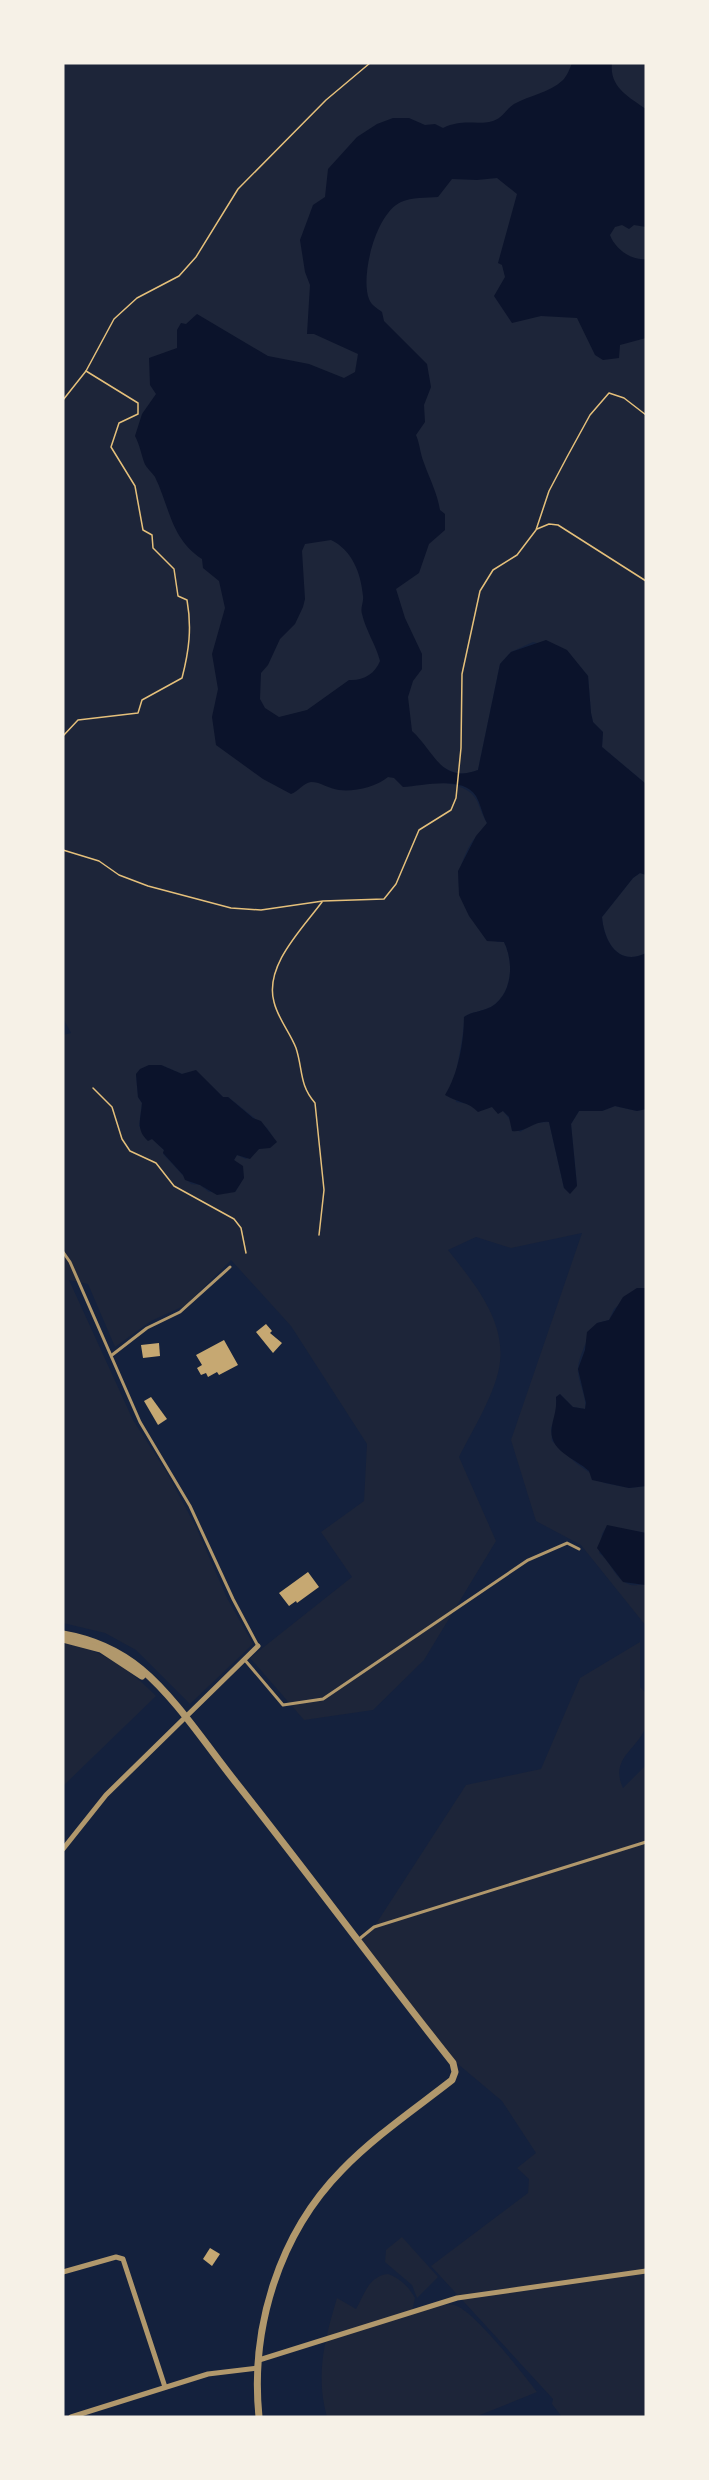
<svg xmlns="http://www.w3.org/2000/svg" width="709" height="2480" font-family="Quicksand,sans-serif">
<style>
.green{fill:#1d2539;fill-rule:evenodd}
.water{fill:#0b132b;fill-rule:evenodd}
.building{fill:#c6a872}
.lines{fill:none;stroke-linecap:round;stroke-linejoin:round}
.path{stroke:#e5c07b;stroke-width:1.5}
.service{stroke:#b1986c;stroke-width:3}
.minor{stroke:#b1986c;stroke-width:5}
.tertiary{stroke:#b1986c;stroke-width:7}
</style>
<rect width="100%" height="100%" fill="#14213d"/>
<g class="green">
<path d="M63 63H646V784L602 747 603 732 593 722 591 713 588 676 566 650 533 642 511 652 500 664 478 770C462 776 455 774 441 766L436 782C443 782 448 783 455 785 481 794 475 802 487 823 483 832 475 836 470 845 444 893 467 905 497 942H504C514 962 513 994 491 1007 481 1012 473 1011 464 1017 464 1047 452 1071 456 1102L492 1107 503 1111 520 1132 534 1123 549 1122 564 1188 577 1185 571 1124 579 1111H602L615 1106 637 1111 646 1109V1288H637L614 1309 609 1320 597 1323C590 1334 577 1358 578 1372 579 1384 587 1398 585 1409L573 1407 560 1394 556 1397 557 1413 551 1428 552 1441 576 1463 604 1483 629 1488 646 1486V1533L607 1526 602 1534 599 1553C611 1561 615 1581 631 1585 635 1586 641 1584 646 1585V1626L581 1545 536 1521 511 1440 582 1233 511 1248 476 1237 448 1250C473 1282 505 1319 500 1362 497 1391 472 1431 459 1457L496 1541 424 1660 373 1710 304 1720 250 1658 352 1577 321 1532 364 1501 367 1444 291 1326 231 1260 186 1305 151 1321 115 1347 88 1284 69 1280 133 1420 166 1471 196 1527 227 1598 253 1644 190 1704 136 1650 105 1633 63 1623V1035L71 1033 63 1018ZM149 1065H161L182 1074 196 1071 223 1097H228L267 1128 273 1137 266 1147 259 1149 246 1159 237 1155 234 1160C243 1174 246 1176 235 1192H209L200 1185 191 1184 163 1154 164 1150 139 1126 142 1103 138 1097 136 1074Z"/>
<path d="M640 873 646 875V953C618 967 604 941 602 917L633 878Z"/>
<path d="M640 1642V1687L646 1693C646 1703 649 1718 646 1726 638 1750 609 1758 623 1788L646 1765V2417H562L552 2404 553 2399 431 2266 528 2193 529 2179 517 2168 536 2153 502 2101 446 2054 358 1940 374 1927 466 1785 541 1769 580 1678Z"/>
<path d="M63 1643C102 1649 129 1669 156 1696L63 1786Z"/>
<path d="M402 2237 438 2277 417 2298 412 2285 385 2262 386 2250Z"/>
<path d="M388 2274C401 2279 408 2286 415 2298L412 2312C424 2309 442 2303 454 2305 473 2309 523 2374 537 2392L475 2417H327C315 2375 325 2338 337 2298L356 2309C365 2293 369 2276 388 2274Z"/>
</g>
<g class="water">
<path d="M572 63H612C609 87 629 97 646 109V227L634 225 629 229 622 225 615 227 610 235C615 249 632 261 646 259V338L620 345 619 358 603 360 595 355 577 318 541 316 512 323 494 296 505 277 502 265 498 263 517 194 497 178 477 180 452 179 438 197C426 198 412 197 401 202 376 213 360 276 369 299 371 305 377 308 382 312L384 321 427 364 431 387 424 405 425 422 416 435C420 444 420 454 424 463 430 480 437 492 440 510L445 514V530L429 544 419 573 396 589 405 618 422 654V669L413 681 408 697 412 731C435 752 441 784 478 770L500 664 511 652 546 640 567 650 588 676 591 713 593 722 603 732 602 747 646 784V875L640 873 633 878 602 917C604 941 618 967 646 953V1109L637 1111 615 1106 602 1111H579L571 1124 577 1186 570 1194 564 1188 549 1122C534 1120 526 1133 512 1131L509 1117 503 1111 498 1114 492 1107 478 1112C469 1102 456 1102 445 1095 458 1074 464 1042 464 1017 473 1011 481 1012 491 1007 513 994 514 962 504 942L487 941 469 916 459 895 458 871 476 836 487 823C482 814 481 805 476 796 462 775 423 786 403 787L394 778 388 777C376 787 354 792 339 790 329 789 321 782 311 782 303 783 299 791 291 794L263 779 216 745 212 717 218 689 212 654 225 608 219 581 203 568 202 559C171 539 170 508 155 477 152 472 146 468 144 462 141 453 140 446 135 436L142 414 156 394 150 385 149 358 177 348V330L181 323 186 324 197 314 268 356 309 364 344 378 355 372 358 354 314 334H307L310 285 305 272 300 240 313 205 325 197 328 169 357 137 377 124 393 118H409L425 125 435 124 443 128C465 118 475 126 493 121 503 118 506 109 514 104 530 95 549 93 563 80 567 76 570 68 572 63ZM331 540C352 550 361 573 363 596 364 602 360 608 362 614 366 631 376 645 380 661 375 674 363 681 349 680L307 710 279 717 265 708 260 699 261 673 268 665 280 639 295 624 303 607 305 599 302 551 305 544Z"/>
<path d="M149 1065H161L182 1074 196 1070 223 1097H228L253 1118 261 1121 277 1142 270 1148 259 1149 250 1159 237 1155 234 1160 243 1166 244 1178 235 1192 217 1195 200 1185 185 1180 183 1175 163 1153 164 1150 152 1139 148 1141C135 1129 141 1119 142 1103L138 1097 136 1074 140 1069Z"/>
<path d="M637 1288H646V1486L629 1488 592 1480 589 1471C575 1458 547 1451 552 1426 554 1415 557 1409 556 1397L560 1394 573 1407 585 1409 586 1403 578 1369 585 1350 587 1332 597 1323 609 1320 623 1297Z"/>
<path d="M607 1525 646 1533V1585L623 1582 597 1548Z"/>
</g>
<g class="building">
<path d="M266 1324 272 1331 270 1333 282 1343 273 1353 256 1332Z"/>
<path d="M224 1340 238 1365 219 1375 217 1372 208 1377 206 1373 201 1375 197 1368 202 1365 196 1355Z"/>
<path d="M159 1343 160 1356 143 1358 141 1345Z"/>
<path d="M151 1397 167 1419 158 1425 144 1401Z"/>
<path d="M308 1572 319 1587 297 1603 296 1601 289 1606 279 1593Z"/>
<path d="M210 2248 220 2254 212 2266 203 2259Z"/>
</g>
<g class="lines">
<g class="path">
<path d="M63 400 86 371 114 319 137 298 179 276 196 257 238 189 326 100 370 63"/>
<path d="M537 529 549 524 558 525 646 581"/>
<path d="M63 736 78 720 138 713 142 700 182 678C189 651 192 628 187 600L178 596 174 569 153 548 152 535 143 530 135 486 111 447 119 423 138 414V403L86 371"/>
<path d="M63 850 99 861 119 875 148 886 231 908 261 910 323 901 384 899 396 884 419 830 451 810 456 798 461 748 462 674 480 591 493 570 517 555 536 530 549 491 567 457 590 415 609 393 624 398 646 415"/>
<path d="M93 1088 112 1107 122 1139 130 1151 156 1163 174 1186 234 1219 241 1228 246 1253"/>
<path d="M319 1235 324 1190 315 1103C299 1085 303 1069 296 1048 290 1032 278 1019 274 1002 264 966 302 929 322 902"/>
</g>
<g class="service">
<path d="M63 1252 70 1262 140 1422 190 1506 233 1599 258 1646"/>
<path d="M112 1355 147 1328 180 1312 230 1267"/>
<path d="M244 1659 283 1705 323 1699 528 1560 567 1543 579 1549"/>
<path d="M358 1940 374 1927 646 1842"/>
</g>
<g class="minor">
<path d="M63 1849 106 1795 258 1646"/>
<path d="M63 2272 116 2257 123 2259 165 2387"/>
<path d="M259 2360 457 2298 646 2271"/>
<path d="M71 2417 208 2374 258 2368"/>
</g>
<g class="tertiary">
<path d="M63 1634C92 1639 118 1650 141 1669 174 1696 207 1746 234 1780 308 1873 379 1970 453 2063L455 2072 452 2080C415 2109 375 2136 342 2170 279 2234 250 2328 259 2417"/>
<path d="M63 1639 101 1649 142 1676"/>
</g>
</g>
<rect width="709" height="2480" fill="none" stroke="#f6f1e7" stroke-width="129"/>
</svg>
